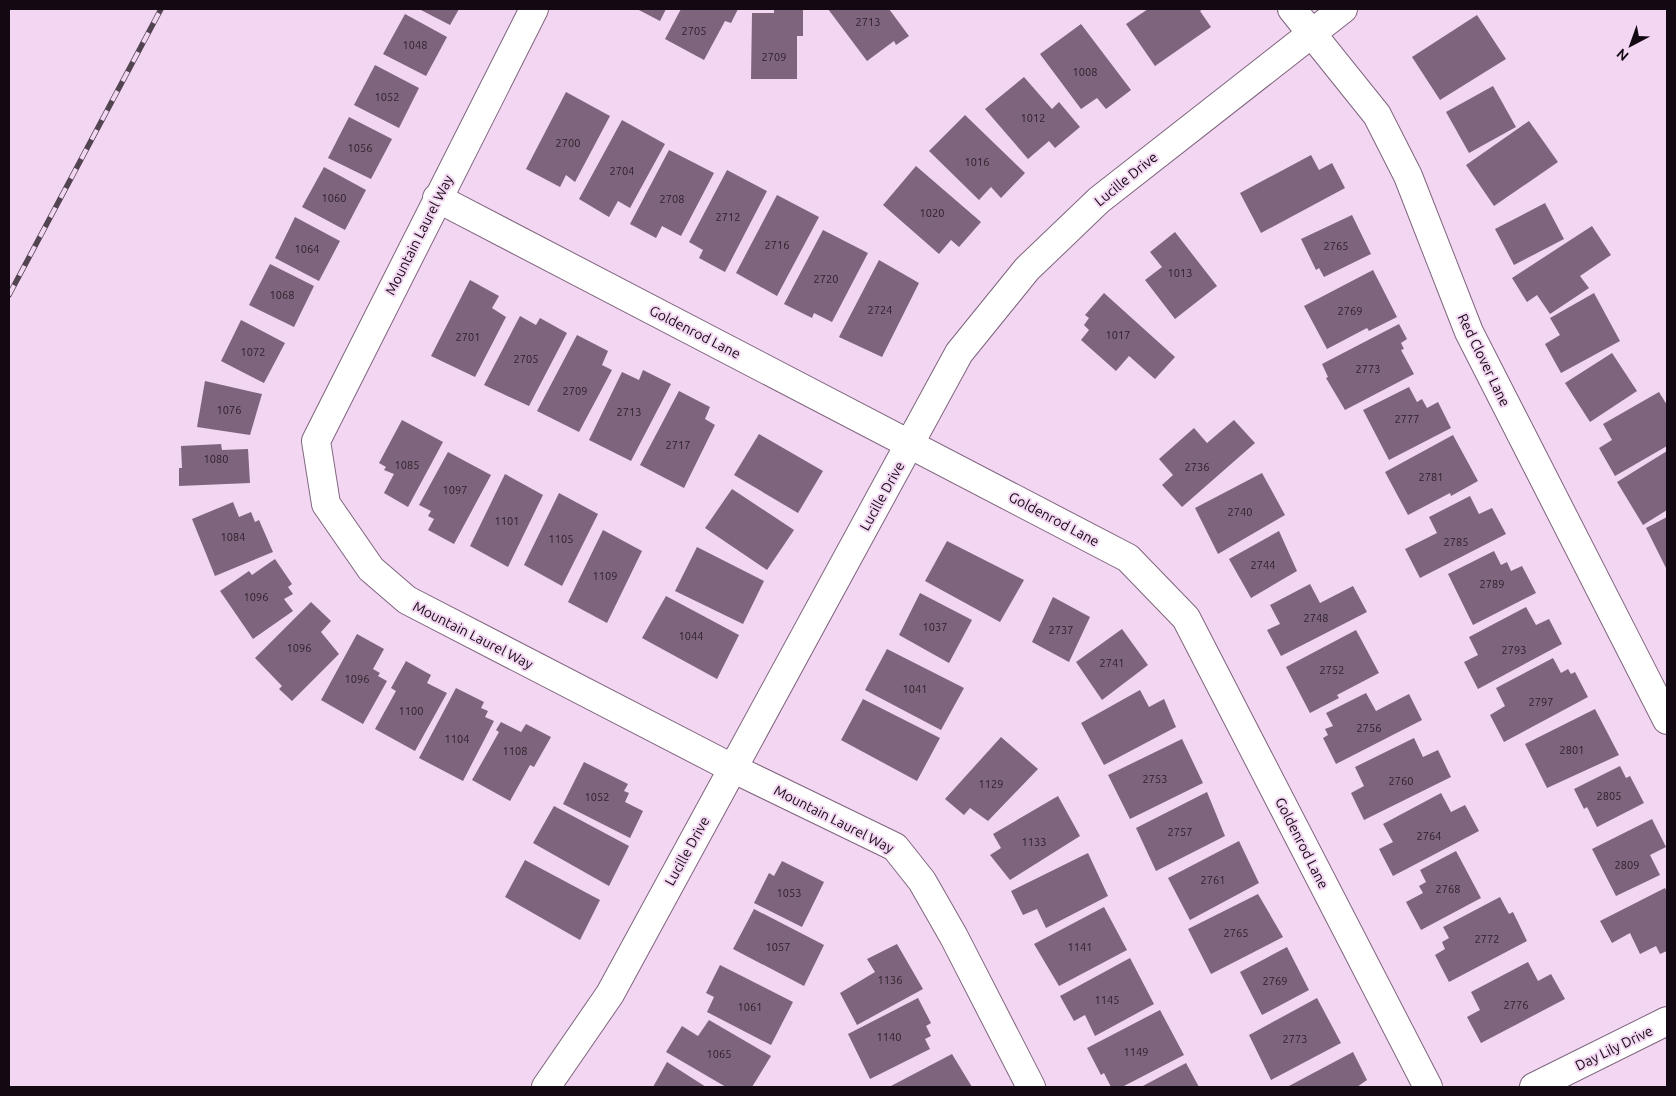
<svg xmlns="http://www.w3.org/2000/svg" width="1676" height="1096" font-family="Ubuntu,sans-serif">
<style>
.building{fill:#7e657d}
.lines{fill:none;stroke-linecap:round;stroke-linejoin:round}
.minor-casing{stroke:#7f657e;stroke-width:30}
.minor{stroke:#fff;stroke-width:28}
.rail-casing{stroke:#534452;stroke-width:5.5}
.rail{stroke:#f3d6f2;stroke-width:4;stroke-dasharray:11;stroke-linecap:butt}
.labels{text-anchor:middle;stroke-width:4;stroke-linejoin:round;paint-order:stroke}
.number-label{font-size:11px;fill:#2e202d}
.street-label{font-size:14px;fill:#130912;stroke:#f3d6f2}
</style>
<rect width="100%" height="100%" fill="#f3d6f2"/>
<g class="building">
<path d="M419 9H459L450 25Z"/>
<path d="M637 9H666L660 21Z"/>
<path d="M681 9H738L731 23 725 21 704 60 665 39Z"/>
<path d="M774 9H803V36H797V79H751L752 13H774Z"/>
<path d="M828 9H889L909 36 896 45 894 41 867 61Z"/>
<path d="M1148 9H1203L1200 11 1211 27 1155 66 1126 24Z"/>
<path d="M405 14 447 37 426 76 383 54Z"/>
<path d="M1477 15 1506 59 1440 100 1412 57Z"/>
<path d="M1081 24 1131 90 1106 109 1097 98 1081 109 1040 54Z"/>
<path d="M375 65 419 88 399 128 354 105Z"/>
<path d="M1024 77 1052 109 1059 102 1080 127 1055 148 1049 141 1028 159 985 109Z"/>
<path d="M1493 86 1516 127 1469 153 1446 112Z"/>
<path d="M566 92 610 116 575 182 566 175 560 187 526 169Z"/>
<path d="M965 115 1025 173 1001 198 991 187 979 200 929 151Z"/>
<path d="M349 117 392 139 371 179 328 158Z"/>
<path d="M622 120 665 144 630 208 618 201 609 217 579 199Z"/>
<path d="M1529 121 1558 162 1494 206 1466 165Z"/>
<path d="M669 150 714 173 681 236 662 226 656 238 630 224Z"/>
<path d="M1311 155 1319 170 1332 163 1345 188 1261 233 1240 193Z"/>
<path d="M916 166 981 222 959 247 951 240 939 254 883 205Z"/>
<path d="M324 167 366 190 345 230 302 207Z"/>
<path d="M727 170 767 191 725 272 699 258 703 250 689 242Z"/>
<path d="M777 195 819 217 777 296 736 273Z"/>
<path d="M1545 203 1564 239 1514 265 1495 229Z"/>
<path d="M1352 215 1371 254 1324 277 1319 268 1316 270 1301 239Z"/>
<path d="M295 217 340 241 319 281 275 258Z"/>
<path d="M1592 226 1611 255 1580 276 1589 288 1550 314 1537 295 1527 302 1512 278Z"/>
<path d="M823 230 868 253 832 322 814 313 812 318 784 304Z"/>
<path d="M1175 232 1217 286 1175 319 1145 280 1162 267 1150 252Z"/>
<path d="M879 260 919 283 882 357 839 337Z"/>
<path d="M270 264 314 286 294 327 249 305Z"/>
<path d="M1373 270 1397 317 1369 331 1367 328 1327 349 1304 306Z"/>
<path d="M470 280 499 296 492 308 506 317 475 377 431 356Z"/>
<path d="M1104 293 1175 357 1155 379 1129 356 1116 371 1081 340 1089 330 1084 325 1089 318 1085 315Z"/>
<path d="M1594 293 1620 341 1561 373 1545 344 1560 335 1550 318Z"/>
<path d="M520 316 536 325 540 318 567 333 529 406 484 385Z"/>
<path d="M241 320 285 343 264 383 221 361Z"/>
<path d="M1399 324 1407 339 1401 343 1404 349 1401 350 1414 374 1345 410 1326 378 1328 377 1322 364Z"/>
<path d="M577 335 608 351 602 365 612 370 579 432 537 411Z"/>
<path d="M1612 353 1637 391 1590 422 1565 383Z"/>
<path d="M643 370 671 384 631 461 589 440 622 372 639 380Z"/>
<path d="M205 381 262 394 250 435 197 427Z"/>
<path d="M1409 387 1417 402 1422 399 1427 408 1438 402 1451 428 1389 460 1363 410Z"/>
<path d="M679 391 710 407 705 419 715 425 684 488 640 465Z"/>
<path d="M1659 392 1667 405V446L1615 476 1599 448 1612 440 1603 424Z"/>
<path d="M402 420 443 442 408 507 384 493 394 474 384 470 386 467 379 463Z"/>
<path d="M1234 420 1255 443 1182 507 1162 485 1173 475 1159 459 1194 428 1207 443Z"/>
<path d="M759 434 823 471 798 513 734 475Z"/>
<path d="M1453 435 1478 481 1451 496 1450 493 1408 515 1385 472Z"/>
<path d="M221 444 222 450 248 449 250 483 179 486V468H182L181 446Z"/>
<path d="M1667 451V510L1643 525 1617 482Z"/>
<path d="M448 452 491 475 454 544 428 530 434 519 428 516 431 511 419 505Z"/>
<path d="M1262 473 1285 515 1218 554 1195 508Z"/>
<path d="M505 474 543 495 508 567 470 546Z"/>
<path d="M732 489 794 530 767 570 705 528Z"/>
<path d="M559 493 598 514 562 586 524 565Z"/>
<path d="M1470 496 1479 514 1492 508 1506 534 1420 578 1405 549 1437 533 1429 517Z"/>
<path d="M233 502 239 517 251 512 255 522 259 520 273 552 215 576 192 519Z"/>
<path d="M1667 517V570L1646 528Z"/>
<path d="M603 530 642 551 607 623 568 602Z"/>
<path d="M1279 531 1297 571 1251 598 1229 559Z"/>
<path d="M947 541 1024 580 1000 622 925 581Z"/>
<path d="M697 547 764 581 743 624 675 591Z"/>
<path d="M1494 551 1501 565 1507 562 1511 571 1522 566 1536 593 1473 625 1448 574Z"/>
<path d="M275 559 292 584 288 587 293 594 284 599 293 611 253 639 220 591 249 571 252 575Z"/>
<path d="M1310 584 1320 603 1353 586 1367 612 1281 656 1267 630 1280 624 1270 605Z"/>
<path d="M920 593 972 620 949 663 899 635Z"/>
<path d="M666 596 739 635 717 679 642 638Z"/>
<path d="M1053 597 1090 617 1069 662 1032 642Z"/>
<path d="M311 602 331 621 321 632 339 654 292 701 279 689 282 686 255 658Z"/>
<path d="M1526 607 1536 625 1549 619 1562 644 1478 689 1464 662 1478 655 1469 637Z"/>
<path d="M1122 629 1148 665 1102 700 1076 662Z"/>
<path d="M1356 630 1379 673 1337 695 1339 698 1310 713 1286 667Z"/>
<path d="M357 634 384 649 373 669 380 673 378 676 387 681 363 724 321 700Z"/>
<path d="M887 649 964 688 941 730 865 690Z"/>
<path d="M1553 658 1561 673 1568 669 1571 674 1575 672 1588 697 1504 742 1490 715 1505 706 1496 688Z"/>
<path d="M406 661 431 675 427 683 447 693 415 751 375 729 396 691 391 688Z"/>
<path d="M456 688 484 702 481 708 488 711 485 717 494 721 463 781 419 758Z"/>
<path d="M1140 690 1149 707 1164 699 1176 727 1104 765 1081 723Z"/>
<path d="M1366 693 1376 711 1409 694 1422 720 1336 764 1323 738 1328 735 1325 729 1333 726 1326 713Z"/>
<path d="M863 699 940 738 917 781 841 740Z"/>
<path d="M1595 709 1619 755 1547 788 1525 744Z"/>
<path d="M501 722 521 732 526 724 551 737 534 767 530 765 510 801 472 780 499 732 496 730Z"/>
<path d="M1001 737 1038 769 988 821 970 808 964 815 945 799Z"/>
<path d="M1414 738 1423 757 1438 750 1451 777 1364 820 1351 793 1364 786 1355 767Z"/>
<path d="M1182 739 1203 783 1130 819 1108 775Z"/>
<path d="M584 762 628 784 624 791 629 793 625 802 643 811 630 838 563 804Z"/>
<path d="M1620 766 1626 778 1630 776 1644 803 1597 827 1587 807 1584 809 1574 789Z"/>
<path d="M1207 792 1225 836 1156 871 1136 828Z"/>
<path d="M1441 793 1451 812 1465 805 1479 831 1393 876 1379 849 1393 842 1383 824Z"/>
<path d="M1058 796 1080 836 1010 880 990 855 1001 848 993 834Z"/>
<path d="M554 806 629 846 609 886 533 843Z"/>
<path d="M1652 819 1666 847 1650 855 1660 875 1616 896 1592 849Z"/>
<path d="M1239 841 1259 883 1190 920 1168 878Z"/>
<path d="M1456 851 1481 898 1421 930 1406 902 1423 893 1419 886 1426 882 1420 870Z"/>
<path d="M1088 853 1108 896 1046 928 1037 909 1023 915 1011 891Z"/>
<path d="M525 860 600 900 580 940 505 897Z"/>
<path d="M782 861 824 882 802 927 754 903 769 873 774 876Z"/>
<path d="M1665 888 1667 892V951L1660 954 1656 946 1640 954 1630 933 1612 943 1600 921Z"/>
<path d="M1258 894 1283 937 1211 974 1188 929Z"/>
<path d="M1500 897 1509 914 1513 912 1527 941 1449 982 1435 955 1445 949 1442 942 1449 938 1443 927Z"/>
<path d="M1104 907 1127 950 1059 986 1034 944Z"/>
<path d="M754 909 824 945 804 986 733 949Z"/>
<path d="M897 944 923 989 857 1025 840 993 875 972 867 959Z"/>
<path d="M1287 947 1309 990 1262 1015 1240 972Z"/>
<path d="M1130 958 1154 1004 1095 1036 1085 1015 1074 1021 1060 996Z"/>
<path d="M1528 962 1538 981 1551 974 1565 999 1481 1043 1467 1017 1480 1010 1471 992Z"/>
<path d="M720 965 793 1002 771 1045 707 1012 714 997 706 993Z"/>
<path d="M918 998 931 1023 926 1026 931 1036 925 1039 930 1049 870 1079 848 1034Z"/>
<path d="M1317 998 1341 1043 1271 1080 1249 1035Z"/>
<path d="M1160 1010 1184 1055 1122 1087H1111L1104 1073 1101 1075 1087 1048Z"/>
<path d="M709 1020 771 1056 752 1087H726L666 1052 682 1026 698 1036Z"/>
<path d="M1353 1052 1367 1080 1357 1087H1287Z"/>
<path d="M952 1054 972 1087H889Z"/>
<path d="M667 1062 706 1087H653Z"/>
<path d="M1186 1063 1199 1087H1141Z"/>
</g>
<g class="lines">
<defs>
<g id="minor">
<path d="M534 9 316 441 326 504 371 569 407 600 732 768 895 847 922 881 954 937 1031 1087"/>
<path d="M1292 9 1377 115 1408 176 1469 332 1667 720"/>
<path d="M437 198 1128 558 1186 618 1428 1087"/>
<path d="M546 1087 610 994 959 353 1027 269 1099 200 1343 9"/>
<path d="M1534 1087 1667 1021"/>
</g>
</defs>
<use href="#minor" class="minor-casing"/>
<use href="#minor" class="minor"/>
<defs>
<path id="rail" d="M9 295 161 9"/>
</defs>
<use href="#rail" class="rail-casing"/>
<use href="#rail" class="rail"/>
</g>
<g class="labels">
<g class="number-label">
<text x="868" y="26">2713</text>
<text x="694" y="35">2705</text>
<text x="415" y="49">1048</text>
<text x="774" y="61">2709</text>
<text x="1085" y="76">1008</text>
<text x="387" y="101">1052</text>
<text x="1033" y="122">1012</text>
<text x="568" y="147">2700</text>
<text x="360" y="152">1056</text>
<text x="977" y="166">1016</text>
<text x="622" y="175">2704</text>
<text x="334" y="202">1060</text>
<text x="672" y="203">2708</text>
<text x="932" y="217">1020</text>
<text x="728" y="221">2712</text>
<text x="777" y="249">2716</text>
<text x="1336" y="250">2765</text>
<text x="307" y="253">1064</text>
<text x="1180" y="277">1013</text>
<text x="826" y="283">2720</text>
<text x="282" y="299">1068</text>
<text x="880" y="314">2724</text>
<text x="1350" y="315">2769</text>
<text x="1118" y="339">1017</text>
<text x="468" y="341">2701</text>
<text x="253" y="356">1072</text>
<text x="526" y="363">2705</text>
<text x="1368" y="373">2773</text>
<text x="575" y="395">2709</text>
<text x="229" y="414">1076</text>
<text x="629" y="416">2713</text>
<text x="1407" y="423">2777</text>
<text x="678" y="449">2717</text>
<text x="216" y="463">1080</text>
<text x="407" y="469">1085</text>
<text x="1197" y="471">2736</text>
<text x="1431" y="481">2781</text>
<text x="455" y="494">1097</text>
<text x="1240" y="516">2740</text>
<text x="507" y="525">1101</text>
<text x="233" y="541">1084</text>
<text x="561" y="543">1105</text>
<text x="1456" y="546">2785</text>
<text x="1263" y="569">2744</text>
<text x="605" y="580">1109</text>
<text x="1492" y="588">2789</text>
<text x="256" y="601">1096</text>
<text x="1316" y="622">2748</text>
<text x="935" y="631">1037</text>
<text x="1061" y="634">2737</text>
<text x="691" y="640">1044</text>
<text x="299" y="652">1096</text>
<text x="1514" y="654">2793</text>
<text x="1112" y="667">2741</text>
<text x="1332" y="674">2752</text>
<text x="357" y="683">1096</text>
<text x="915" y="693">1041</text>
<text x="1541" y="706">2797</text>
<text x="411" y="715">1100</text>
<text x="1369" y="732">2756</text>
<text x="457" y="743">1104</text>
<text x="1572" y="754">2801</text>
<text x="515" y="755">1108</text>
<text x="1155" y="783">2753</text>
<text x="1401" y="785">2760</text>
<text x="991" y="788">1129</text>
<text x="1609" y="800">2805</text>
<text x="597" y="801">1052</text>
<text x="1180" y="836">2757</text>
<text x="1429" y="840">2764</text>
<text x="1034" y="846">1133</text>
<text x="1627" y="869">2809</text>
<text x="1213" y="884">2761</text>
<text x="1448" y="893">2768</text>
<text x="789" y="897">1053</text>
<text x="1236" y="937">2765</text>
<text x="1487" y="943">2772</text>
<text x="778" y="951">1057</text>
<text x="1080" y="951">1141</text>
<text x="890" y="984">1136</text>
<text x="1275" y="985">2769</text>
<text x="1107" y="1004">1145</text>
<text x="1516" y="1009">2776</text>
<text x="750" y="1011">1061</text>
<text x="889" y="1041">1140</text>
<text x="1295" y="1043">2773</text>
<text x="1136" y="1056">1149</text>
<text x="719" y="1058">1065</text>
</g>
<g class="street-label">
<text transform="translate(1126 179) rotate(-39)" y="5">Lucille Drive</text>
<text transform="translate(419 235) rotate(-63)" y="5">Mountain Laurel Way</text>
<text transform="translate(695 332) rotate(27)" y="5">Goldenrod Lane</text>
<text transform="translate(1484 360) rotate(64)" y="5">Red Clover Lane</text>
<text transform="translate(882 496) rotate(-61)" y="5">Lucille Drive</text>
<text transform="translate(1054 519) rotate(28)" y="5">Goldenrod Lane</text>
<text transform="translate(473 635) rotate(27)" y="5">Mountain Laurel Way</text>
<text transform="translate(834 819) rotate(27)" y="5">Mountain Laurel Way</text>
<text transform="translate(1302 843) rotate(63)" y="5">Goldenrod Lane</text>
<text transform="translate(687 851) rotate(-61)" y="5">Lucille Drive</text>
<text transform="translate(1614 1048) rotate(-26)" y="5">Day Lily Drive</text>
</g>
</g>
<rect width="1676" height="1096" fill="none" stroke="#130912" stroke-width="20"/>
<g transform="translate(1631 45) rotate(221)" stroke="#f3d6f2" stroke-width="4" paint-order="stroke">
<path d="M0-4L9 19L0 12L-9 19Z" fill="#130912"/>
<text y="-8" font-size="14" font-weight="bold" text-anchor="middle" fill="#130912">N</text>
</g>
</svg>
